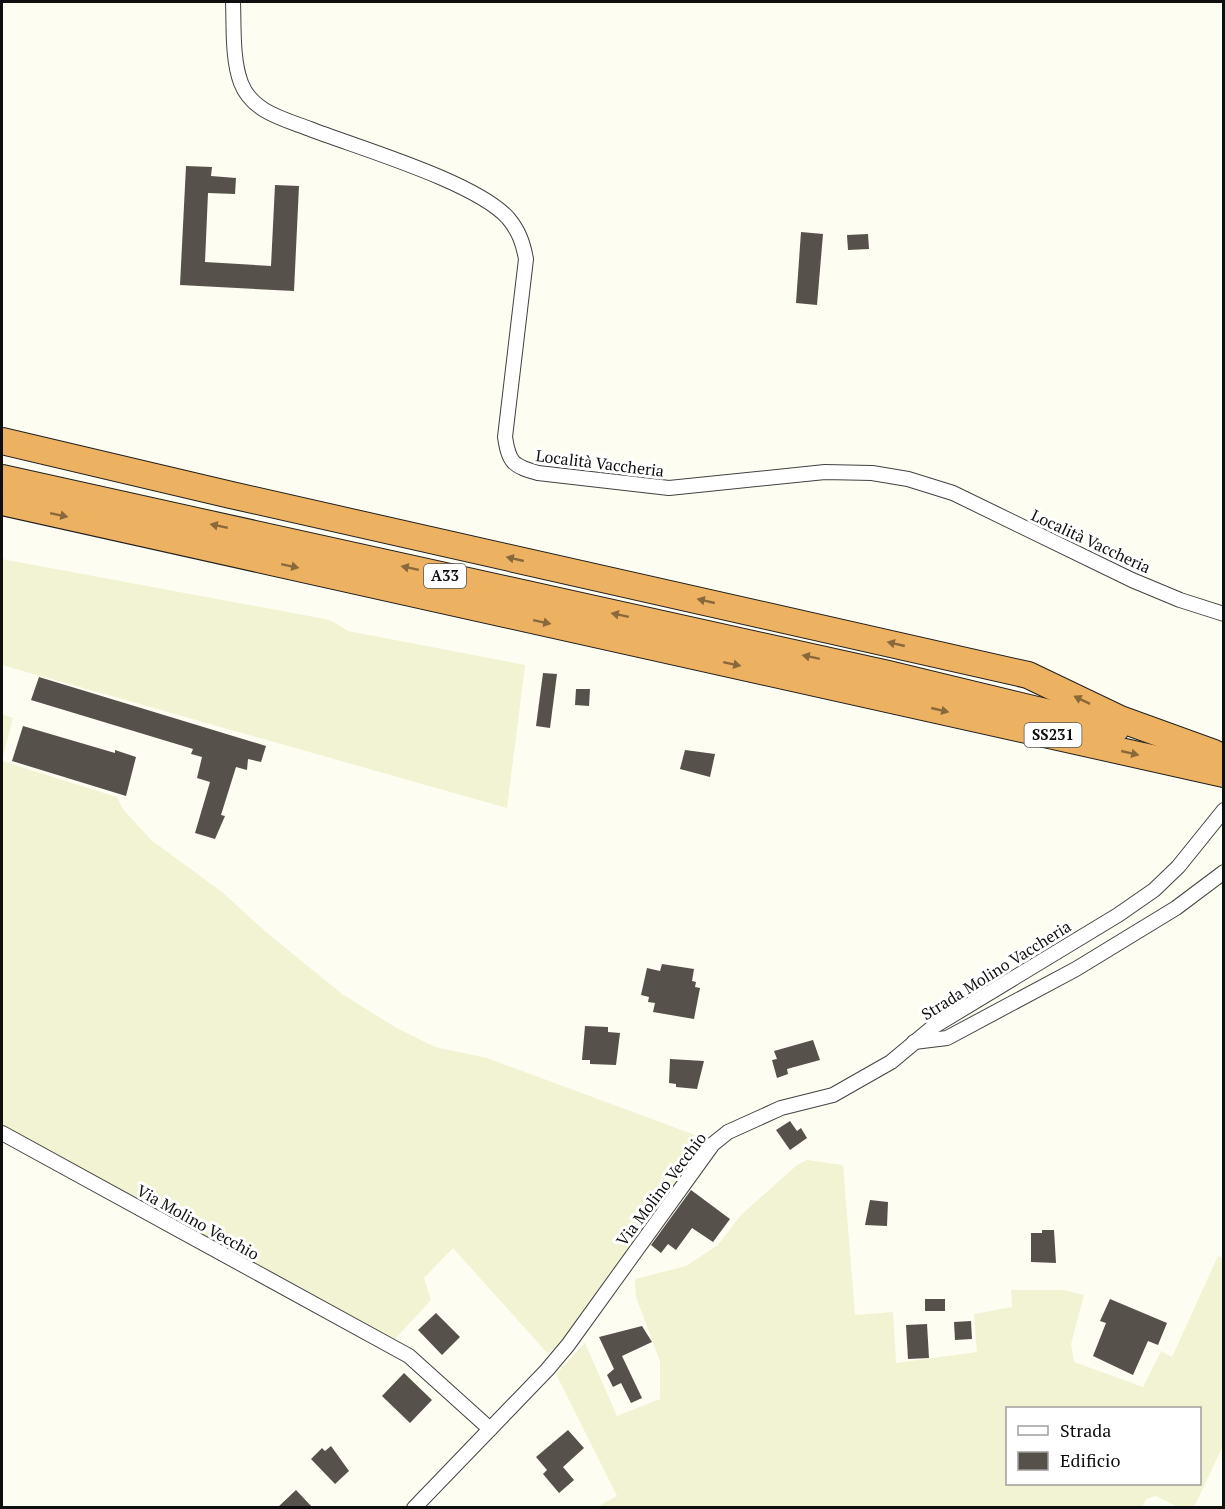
<svg xmlns="http://www.w3.org/2000/svg" width="1225" height="1509" font-family="'PT Serif',serif">
<style>
.farmland{fill:#f2f3d2;fill-rule:evenodd}
.building{fill:#57514c}
.lines{fill:none;stroke-linecap:round;stroke-linejoin:round}
.street-casing{stroke:#424242;stroke-width:16}
.highway-casing{stroke:#202020;stroke-width:28}
.street{stroke:#fff;stroke-width:14}
.highway{stroke:#ecb161;stroke-width:26}
.oneway{fill:#89683c}
.labels{text-anchor:middle;stroke-width:6;stroke-linejoin:round;paint-order:stroke}
.shield{fill:#fff;stroke:#575757;stroke-width:1.5}
.shield-label{font-size:15px;font-weight:bold;fill:#0f0f0f}
.street-label{font-size:16px;fill:#0f0f0f;stroke:#fff}
</style>
<rect width="100%" height="100%" fill="#fefdf1"/>
<g class="farmland">
<path d="M2 559 330 620 348 631 525 665 507 808 2 665Z"/>
<path d="M2 714 13 718 2 760Z"/>
<path d="M2 761 117 797 123 809 151 840 222 892 266 932 342 994 395 1027 435 1047 487 1058 695 1135 698 1144 696 1154 569 1333 548 1354 453 1248 424 1278 431 1300 395 1339 2 1126Z"/>
<path d="M807 1160 843 1165 855 1315 893 1312 896 1363 977 1352 974 1314 1012 1307 1011 1290H1063L1084 1295 1071 1344 1074 1362 1143 1387 1161 1351 1172 1357 1218 1256 1223 1258V1446L1194 1507H1178L1156 1496 1146 1499 1142 1508 597 1507 617 1496 556 1374 585 1343 617 1416 660 1399V1361L636 1297 635 1279 686 1266 718 1245 740 1216 797 1165ZM1008 1408H1200V1484H1008Z"/>
</g>
<g class="building">
<path d="M186 166 212 167 211 176 236 178 235 194 208 193 205 262 271 266 275 185 299 186 294 291 180 285Z"/>
<path d="M801 232 823 234 817 305 796 303Z"/>
<path d="M868 234 869 249 848 250 847 235Z"/>
<path d="M543 673 557 674 550 728 536 726Z"/>
<path d="M39 677 266 746 261 762 248 759 247 770 236 767 221 815 225 816 215 839 195 833 210 782 197 778 202 757 191 754 193 749 31 700Z"/>
<path d="M576 689H590L589 706 575 705Z"/>
<path d="M23 726 115 753V750L136 757 126 796 12 761Z"/>
<path d="M685 750 715 754 710 777 680 769Z"/>
<path d="M662 964 694 969 692 981 696 982 695 987 700 988 694 1019 653 1012 655 1003 648 1002 649 997 641 995 647 968 660 971Z"/>
<path d="M585 1026 608 1027V1032L620 1033 616 1065 590 1064V1060H582Z"/>
<path d="M813 1040 820 1060 787 1069 788 1074 777 1078 772 1060 777 1059 774 1051Z"/>
<path d="M670 1059 704 1061 697 1089 676 1087V1084L669 1083Z"/>
<path d="M790 1121 797 1131 801 1128 807 1138 790 1150 776 1130Z"/>
<path d="M691 1190 730 1219 713 1242 692 1228 676 1250 668 1244 661 1253 651 1245Z"/>
<path d="M870 1200 888 1202 887 1226 865 1225Z"/>
<path d="M1042 1230H1054L1056 1263 1031 1262V1233H1042Z"/>
<rect x="925" y="1299" width="20" height="12"/>
<path d="M1110 1299 1167 1323 1158 1345 1148 1341 1133 1375 1093 1356 1106 1323 1100 1321Z"/>
<path d="M436 1313 460 1337 442 1355 418 1330Z"/>
<path d="M971 1321 972 1339 955 1340 954 1322Z"/>
<path d="M927 1324 929 1358 908 1359 906 1325Z"/>
<path d="M642 1326 652 1342 622 1356 642 1398 631 1403 621 1383 613 1387 607 1375 614 1369 599 1337Z"/>
<path d="M404 1373 432 1400 410 1423 382 1396Z"/>
<path d="M568 1430 584 1448 563 1467 574 1480 559 1493 543 1474 547 1470 536 1457Z"/>
<path d="M331 1446 349 1471 335 1484 311 1459 322 1448 325 1451Z"/>
<path d="M296 1490 313 1508H277Z"/>
</g>
<g class="lines">
<defs>
<g id="street">
<path d="M233 2C234 27 232 59 241 83 252 112 284 119 310 129 359 148 476 182 508 218 519 231 523 243 526 259L505 437C509 463 513 466 538 473L669 488 825 472 872 473 908 479 953 493 1132 580 1180 600 1224 614"/>
<path d="M914 1042 947 1038 1076 969 1176 908 1224 872"/>
<path d="M2 1133 409 1356 490 1429"/>
<path d="M414 1508 547 1370 568 1345 713 1144 728 1132 781 1108 833 1095 891 1062 933 1027 1118 915 1154 890 1178 867 1224 810"/>
</g>
<g id="highway">
<path d="M2 441 231 495 1028 675 1120 719 1214 753"/>
<path d="M2 478 888 674 1116 729"/>
<path d="M2 502 1224 774"/>
</g>
</defs>
<use href="#street" class="street-casing"/>
<use href="#highway" class="highway-casing"/>
<use href="#street" class="street"/>
<use href="#highway" class="highway"/>
</g>
<defs><path id="oneway-solid" d="M-6-.8H1V-3.2L6.5 0L1 3.2V.8H-6Z" transform="scale(1.5)"/></defs>
<g class="oneway">
<use href="#oneway-solid" transform="translate(59 515) rotate(12)"/>
<use href="#oneway-solid" transform="translate(219 526) rotate(-168)"/>
<use href="#oneway-solid" transform="translate(515 559) rotate(-167)"/>
<use href="#oneway-solid" transform="translate(290 566) rotate(12)"/>
<use href="#oneway-solid" transform="translate(410 568) rotate(-168)"/>
<use href="#oneway-solid" transform="translate(706 601) rotate(-167)"/>
<use href="#oneway-solid" transform="translate(620 615) rotate(-168)"/>
<use href="#oneway-solid" transform="translate(542 622) rotate(12)"/>
<use href="#oneway-solid" transform="translate(896 644) rotate(-167)"/>
<use href="#oneway-solid" transform="translate(811 657) rotate(-168)"/>
<use href="#oneway-solid" transform="translate(732 664) rotate(12)"/>
<use href="#oneway-solid" transform="translate(1082 700) rotate(-154)"/>
<use href="#oneway-solid" transform="translate(940 710) rotate(13)"/>
<use href="#oneway-solid" transform="translate(1130 753) rotate(13)"/>
</g>
<g class="labels">
<g class="shield">
<rect x="424" y="564" width="42" height="24" rx="4.5"/>
<rect x="1024.5" y="723" width="57" height="24" rx="4.5"/>
</g>
<g class="shield-label">
<text x="445" y="581">A33</text>
<text x="1053" y="740">SS231</text>
</g>
<g class="street-label">
<text transform="translate(600 463) rotate(7)" y="6">Località Vaccheria</text>
<text transform="translate(1091 541) rotate(25)" y="6">Località Vaccheria</text>
<text transform="translate(996 970) rotate(-32)" y="6">Strada Molino Vaccheria</text>
<text transform="translate(661 1189) rotate(-53)" y="6">Via Molino Vecchio</text>
<text transform="translate(198 1222) rotate(29)" y="6">Via Molino Vecchio</text>
</g>
</g>
<rect width="1225" height="1509" fill="none" stroke="#0f0f0f" stroke-width="6"/>
<rect x="1006" y="1407" width="195" height="78" fill="#ffffff" stroke="#9f9f9f" stroke-width="1.5"/>
<rect x="1018" y="1426" width="30" height="9" fill="#ffffff" stroke="#9f9f9f" stroke-width="1.5"/>
<text x="1060" y="1437" font-size="18" fill="#0f0f0f">Strada</text>
<rect x="1018" y="1452" width="30" height="18" fill="#57514c" stroke="#9f9f9f" stroke-width="1.5"/>
<text x="1060" y="1467" font-size="18" fill="#0f0f0f">Edificio</text>
</svg>
